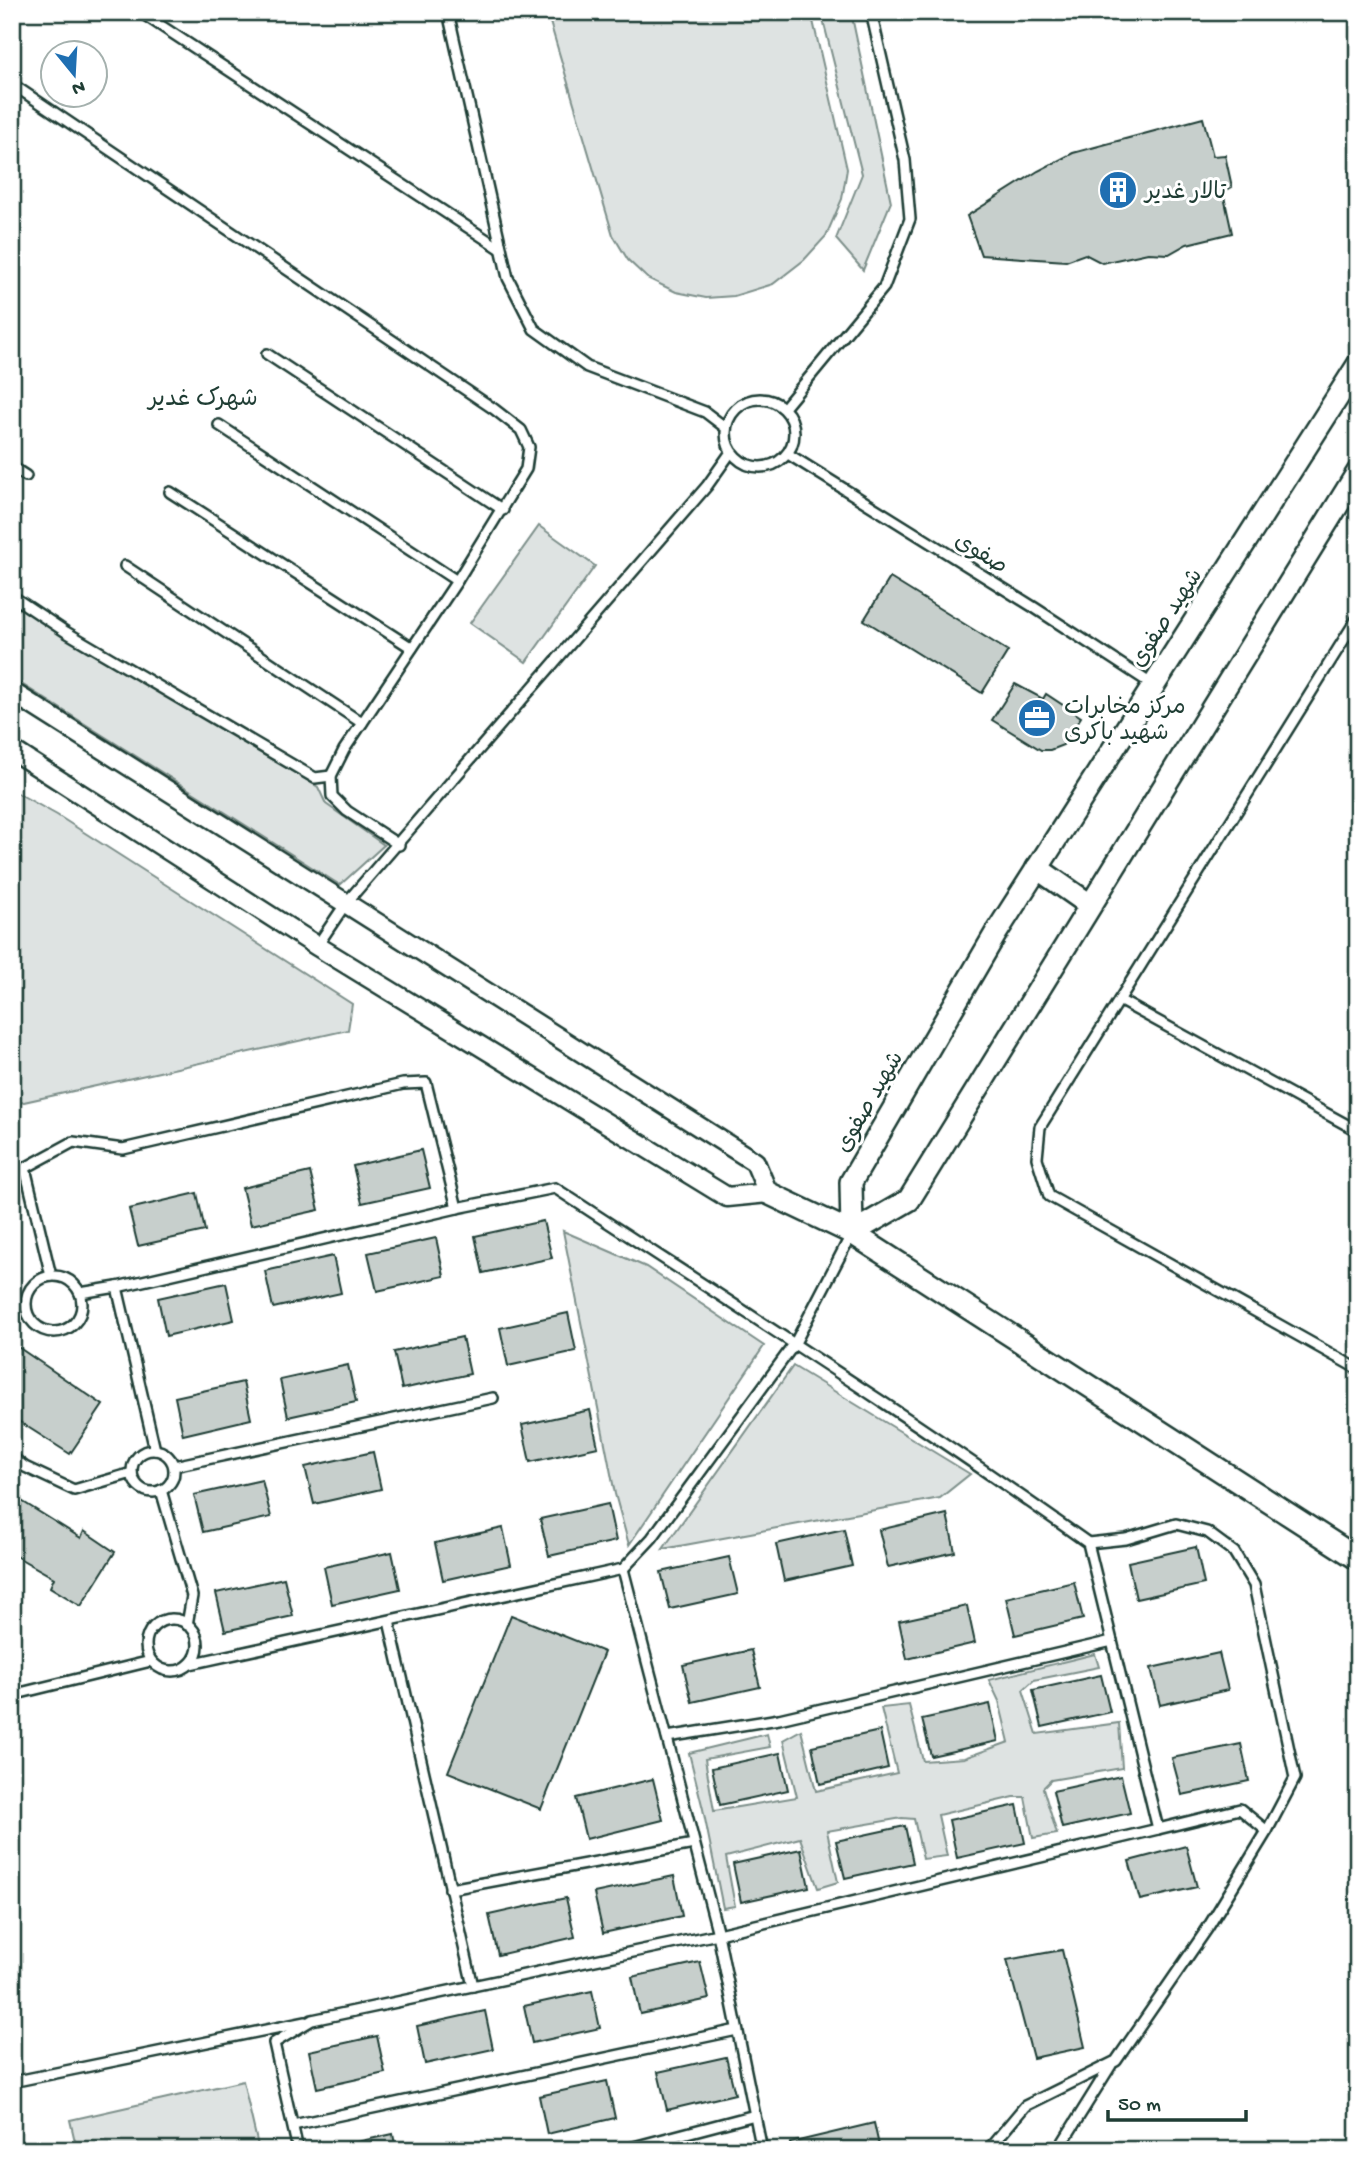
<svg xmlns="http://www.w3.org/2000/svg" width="1370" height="2162" font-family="'Gochi Hand','Playpen Sans Arabic',sans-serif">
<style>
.green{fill:#dee3e2;stroke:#7e908b;stroke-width:2}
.building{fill:#c7cfcc;stroke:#1f3d34;stroke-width:2}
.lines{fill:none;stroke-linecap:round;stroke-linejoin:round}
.service-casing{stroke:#1f3d34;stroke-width:14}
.minor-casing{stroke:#1f3d34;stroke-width:23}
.tertiary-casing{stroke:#1f3d34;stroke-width:26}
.service{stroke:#fff;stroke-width:9}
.minor{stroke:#fff;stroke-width:18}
.tertiary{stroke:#fff;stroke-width:21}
.labels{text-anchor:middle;stroke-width:6;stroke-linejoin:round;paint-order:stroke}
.poi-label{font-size:23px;fill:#1f3d34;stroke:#fff;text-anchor:start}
.street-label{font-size:23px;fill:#1f3d34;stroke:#fff}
.neighbourhood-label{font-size:24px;fill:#1f3d34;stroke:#fff}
</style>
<rect width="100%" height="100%" fill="#fff"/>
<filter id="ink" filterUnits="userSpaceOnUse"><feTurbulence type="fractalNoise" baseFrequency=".0143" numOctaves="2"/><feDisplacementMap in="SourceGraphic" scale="14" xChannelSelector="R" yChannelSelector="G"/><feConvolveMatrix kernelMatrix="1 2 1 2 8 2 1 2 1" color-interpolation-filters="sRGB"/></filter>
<g filter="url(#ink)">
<g class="green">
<path d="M547 12H811L847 169 842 199 826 236 804 260 773 284 734 296 706 298 676 292 647 278 628 260 613 235Z"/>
<path d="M821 12H851L891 202 863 270 836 239 862 174Z"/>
<path d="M539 526 595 566 526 662 470 623Z"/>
<path d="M12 601 318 787 326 804 384 845 340 885 12 678Z"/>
<path d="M12 790 57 815 352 1004 348 1030 15 1104 12 1107Z"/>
<path d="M563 1231 646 1267 764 1346 629 1545 615 1494Z"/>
<path d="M793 1366 970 1474 940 1498 663 1549Z"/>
<path d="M1095 1654 1099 1667 1034 1680 1023 1690 1037 1734 1119 1723 1122 1768 1051 1780 1043 1788 1057 1834 1033 1838 1025 1797H1014L938 1815 947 1856 923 1859 914 1819 902 1818 827 1831 838 1882 818 1888 800 1838 726 1857 735 1906 723 1908 703 1809 689 1753 767 1734 770 1747 705 1759 714 1811 797 1797 783 1740 801 1730 816 1791 897 1773 881 1708 909 1705 923 1761 964 1758 1009 1742 999 1701 989 1680Z"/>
<path d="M243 2081 259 2150H77L70 2120Z"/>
</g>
<g class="building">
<path d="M1203 118 1213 156 1225 155 1232 187 1223 192 1232 233 1187 244 1169 254 1148 253 1102 263 1085 254 1066 261 981 255 967 216 1038 171 1073 153Z"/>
<path d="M890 578 1008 651 982 693 864 620Z"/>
<path d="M1015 684 1043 699 1046 694 1081 717 1063 745 1050 750H1041L992 720Z"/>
<path d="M421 1150 430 1188 362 1203 353 1166Z"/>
<path d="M310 1172 319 1210 251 1225 242 1188Z"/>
<path d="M197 1193 205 1231 138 1246 129 1209Z"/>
<path d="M543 1221 552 1258 483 1273 475 1236Z"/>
<path d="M436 1238 444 1276 377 1291 368 1253Z"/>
<path d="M333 1256 341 1293 273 1308 265 1271Z"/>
<path d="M226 1283 234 1320 166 1336 158 1298Z"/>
<path d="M568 1313 576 1351 508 1366 500 1328Z"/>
<path d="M462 1337 470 1374 402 1389 394 1352Z"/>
<path d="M12 1343 103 1405 70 1454 12 1417Z"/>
<path d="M348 1365 356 1402 288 1417 280 1380Z"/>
<path d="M243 1382 251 1419 183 1435 175 1397Z"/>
<path d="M590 1410 598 1447 530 1462 522 1425Z"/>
<path d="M373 1452 381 1489 314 1504 305 1467Z"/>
<path d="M262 1480 271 1517 203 1532 194 1495Z"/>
<path d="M12 1495 81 1538 84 1531 115 1552 81 1606 50 1587 54 1578 12 1554Z"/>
<path d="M608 1504 616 1541 549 1556 540 1519Z"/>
<path d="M947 1514 955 1552 888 1567 879 1530Z"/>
<path d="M503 1528 511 1565 443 1580 435 1543Z"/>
<path d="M844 1529 852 1566 784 1581 776 1544Z"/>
<path d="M1196 1547 1204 1584 1136 1599 1128 1562Z"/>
<path d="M392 1552 400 1589 332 1604 324 1567Z"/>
<path d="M729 1557 738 1594 670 1609 661 1572Z"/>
<path d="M284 1578 293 1616 225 1631 216 1593Z"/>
<path d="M1074 1582 1083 1619 1015 1635 1006 1598Z"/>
<path d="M967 1606 975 1643 907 1659 899 1621Z"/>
<path d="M511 1615 604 1652 541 1809 448 1772Z"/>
<path d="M751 1650 760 1687 692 1702 683 1665Z"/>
<path d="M1219 1653 1228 1690 1160 1705 1151 1668Z"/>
<path d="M1101 1675 1110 1712 1042 1727 1033 1690Z"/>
<path d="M990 1704 998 1741 931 1756 922 1719Z"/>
<path d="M880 1731 888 1768 820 1784 812 1746Z"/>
<path d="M1241 1744 1249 1781 1182 1795 1172 1758Z"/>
<path d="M780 1753 788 1790 720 1805 712 1768Z"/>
<path d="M1121 1776 1130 1813 1062 1828 1053 1791Z"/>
<path d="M653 1779 663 1820 586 1839 576 1798Z"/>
<path d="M1017 1805 1025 1843 957 1858 949 1820Z"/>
<path d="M905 1826 913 1863 845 1878 836 1841Z"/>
<path d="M1186 1846 1197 1887 1140 1900 1129 1861Z"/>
<path d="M801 1849 809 1887 741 1902 733 1864Z"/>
<path d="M674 1876 682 1916 603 1933 594 1893Z"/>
<path d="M566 1898 575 1937 498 1955 489 1915Z"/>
<path d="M1062 1950 1085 2047 1033 2058 1007 1960Z"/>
<path d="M700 1962 709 1999 640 2014 632 1977Z"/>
<path d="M592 1991 600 2028 532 2043 524 2006Z"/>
<path d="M485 2011 493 2049 425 2064 417 2026Z"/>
<path d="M377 2036 385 2073 317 2088 309 2051Z"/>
<path d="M726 2057 735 2094 667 2110 658 2072Z"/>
<path d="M607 2081 615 2118 547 2134 539 2096Z"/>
<path d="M874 2123 880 2150H791L790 2143Z"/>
<path d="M393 2134 396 2150H325V2149Z"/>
</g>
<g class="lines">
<defs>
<g id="service">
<path d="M140 12 501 249"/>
<path d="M448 12 508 278 534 329 587 367 705 412 726 428"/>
<path d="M12 84 494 409 521 430 529 447 526 469 457 581 344 750 331 776 332 796 347 811 399 845"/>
<path d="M267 354 503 510"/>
<circle cx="760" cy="433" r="34"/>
<path d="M784 408 884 287 910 219 905 160 871 12"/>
<path d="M219 425 457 581"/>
<path d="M788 454 1035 608 1153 685"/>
<path d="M12 467 26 476"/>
<path d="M170 492 412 648"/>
<path d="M125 566 362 723"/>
<path d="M12 596 66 632 315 778 331 776"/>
<path d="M1358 617 1040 1127 1037 1158 1049 1196 1358 1369"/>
<path d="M317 946 346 903 707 486 731 452"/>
<path d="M1119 1000 1358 1131"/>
<circle cx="54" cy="1304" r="28"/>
<path d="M51 1276 25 1168 73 1142 123 1149 403 1084 426 1083 457 1208"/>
<path d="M117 1287 155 1450"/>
<path d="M80 1293 117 1287 457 1208 555 1188C734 1305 914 1419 1088 1543L1158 1829 718 1934 623 1569"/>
<circle cx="153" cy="1471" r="21"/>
<path d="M12 1457 25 1467 74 1490 132 1473"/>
<path d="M174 1466 493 1398"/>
<path d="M161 1490 192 1596 187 1625"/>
<path d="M1088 1543 1126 1539 1176 1524 1207 1532 1234 1552 1254 1585 1295 1778 1267 1831"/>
<circle cx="172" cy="1645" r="26"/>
<path d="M389 1621 473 1986"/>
<path d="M190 1664 623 1569 652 1538 795 1343 852 1233"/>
<path d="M12 1695 151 1661"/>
<path d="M667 1737 779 1719 1112 1641"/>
<path d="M450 1889 694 1844"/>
<path d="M12 2082 305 2022"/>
<path d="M293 2125 737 2030"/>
<path d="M298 2150 274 2043 312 2020 718 1934 762 2150"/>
<path d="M622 2150 755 2115"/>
<path d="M988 2150 1025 2106 1116 2061 1207 1929 1267 1831 1240 1809 1158 1829"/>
<path d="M1058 2150 1111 2065"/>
</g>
<path id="minor" d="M12 692 755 1162 768 1193 727 1197 317 946 12 750"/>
<g id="tertiary">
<path d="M1358 365 996 933 851 1182 852 1233 909 1200 1358 472"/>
<path d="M1037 868 1090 905"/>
<path d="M768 1193 852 1233 1358 1559"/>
</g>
</defs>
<use href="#service" class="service-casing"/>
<use href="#minor" class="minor-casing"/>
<use href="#tertiary" class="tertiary-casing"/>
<use href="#service" class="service"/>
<use href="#minor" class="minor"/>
<use href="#tertiary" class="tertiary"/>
</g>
</g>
<defs>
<symbol id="building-disc" viewBox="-11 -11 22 22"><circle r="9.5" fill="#1f6fb2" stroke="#fff"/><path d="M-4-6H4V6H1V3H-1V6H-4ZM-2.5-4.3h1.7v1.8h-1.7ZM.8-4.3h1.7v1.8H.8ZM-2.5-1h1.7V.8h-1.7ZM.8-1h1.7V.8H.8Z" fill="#fff"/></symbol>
<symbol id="office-disc" viewBox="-11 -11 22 22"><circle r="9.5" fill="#1f6fb2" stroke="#fff"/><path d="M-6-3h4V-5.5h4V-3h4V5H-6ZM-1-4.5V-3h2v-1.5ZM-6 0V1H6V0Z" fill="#fff"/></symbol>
</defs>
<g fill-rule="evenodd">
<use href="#building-disc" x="1096" y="168" width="44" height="44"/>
<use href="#office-disc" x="1015" y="696" width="44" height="44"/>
</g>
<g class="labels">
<g class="poi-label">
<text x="1145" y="198">تالار غدیر</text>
<text x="1064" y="713">مرکز مخابرات<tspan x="1064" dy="26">شهید باکری</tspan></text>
</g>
<g class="street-label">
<text transform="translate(982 552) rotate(32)" y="8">صفوی</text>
<text transform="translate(1165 617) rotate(-57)" y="8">شهید صفوی</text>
<text transform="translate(868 1101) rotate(-60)" y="8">شهید صفوی</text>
</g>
<g class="neighbourhood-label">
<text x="203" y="405">شهرک غدیر</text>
</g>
</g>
<rect width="1370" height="2162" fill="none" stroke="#fff" stroke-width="42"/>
<rect x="21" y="21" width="1328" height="2120" fill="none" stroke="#1f3d34" stroke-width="2.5" filter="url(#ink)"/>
<g transform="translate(74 74) rotate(162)"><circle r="33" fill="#ffffff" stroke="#a5b1ae" stroke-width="2"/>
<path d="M0-5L12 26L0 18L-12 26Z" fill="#1f6fb2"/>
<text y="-10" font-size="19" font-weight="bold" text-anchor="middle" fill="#1f3d34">N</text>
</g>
<path d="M1108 2110v10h138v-10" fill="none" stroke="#1f3d34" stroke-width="3.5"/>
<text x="1118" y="2110" font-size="21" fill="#1f3d34" stroke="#ffffff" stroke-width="5" paint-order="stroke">50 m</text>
</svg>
